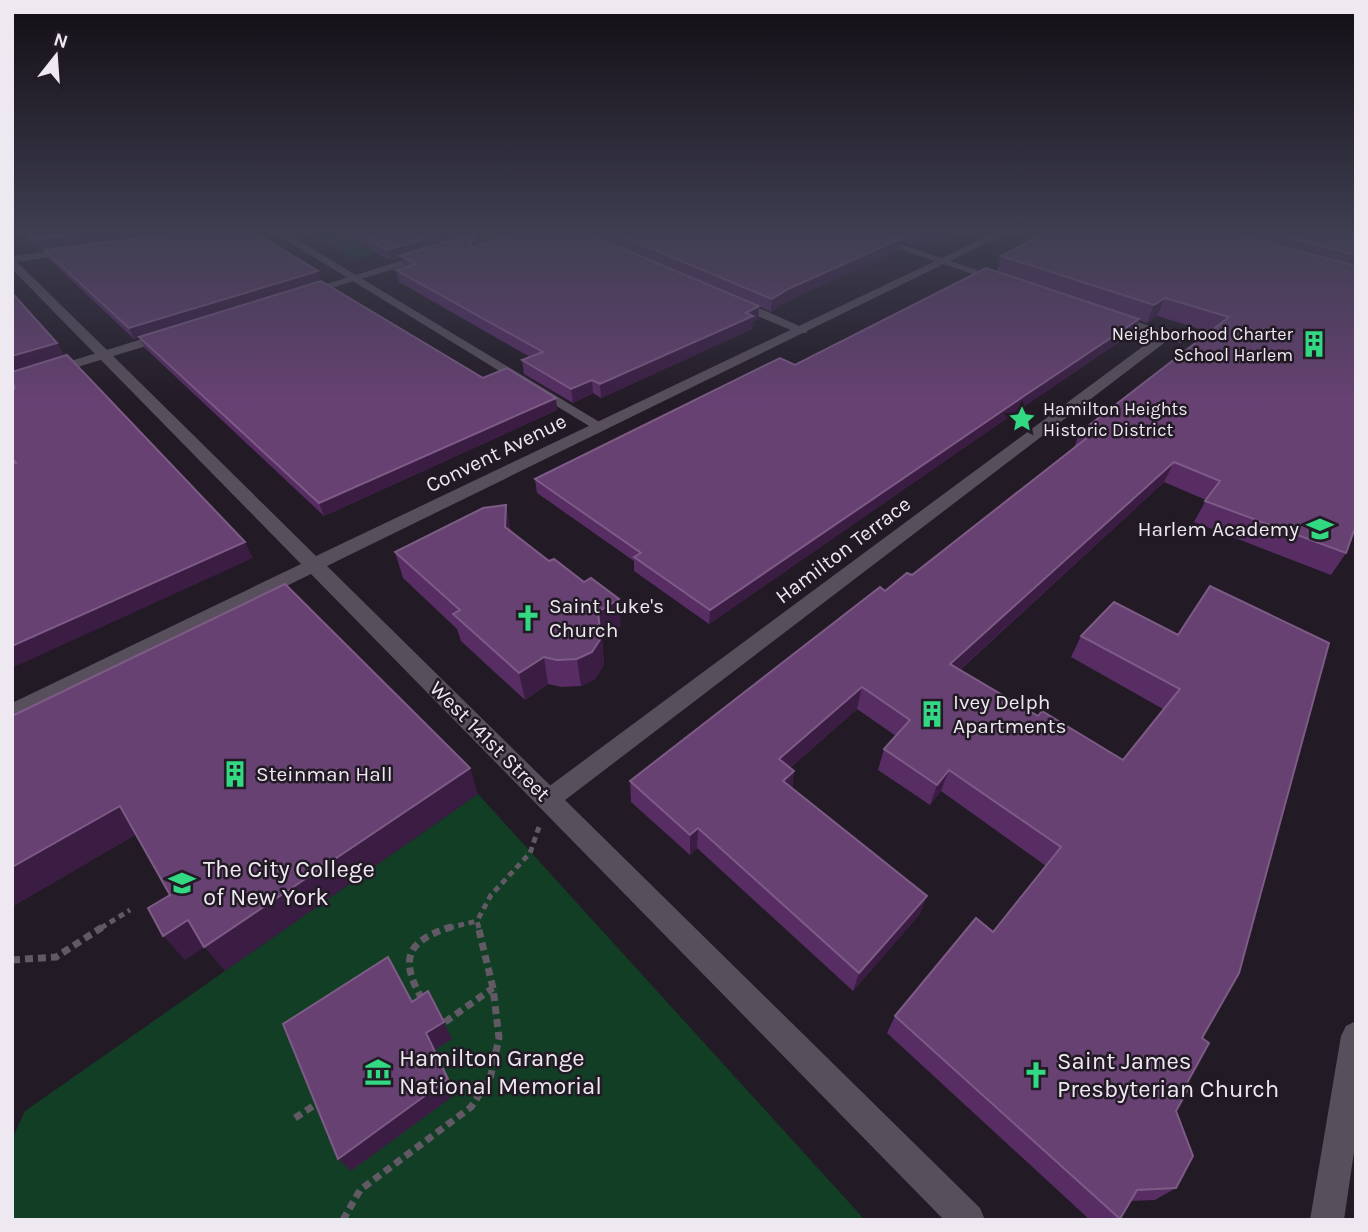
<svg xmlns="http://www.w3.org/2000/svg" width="1368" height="1232" font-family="Karla,sans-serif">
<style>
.green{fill:#113e25}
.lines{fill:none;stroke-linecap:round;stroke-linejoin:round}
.path-far1{stroke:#615a64;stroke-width:5;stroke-dasharray:6 4.5;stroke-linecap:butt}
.path{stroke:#615a64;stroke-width:7;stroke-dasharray:8 5;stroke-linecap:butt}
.minor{fill:#584f5c;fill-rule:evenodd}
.tertiary{fill:#584f5c;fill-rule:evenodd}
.secondary{fill:#584f5c;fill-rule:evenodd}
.wall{fill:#572d64}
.shaded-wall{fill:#3b1d44}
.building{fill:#684173;stroke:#7d5b86;stroke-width:2}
.labels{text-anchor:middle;stroke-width:5;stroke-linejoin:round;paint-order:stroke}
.far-poi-label{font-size:18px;fill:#eee8f0;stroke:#221a25;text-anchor:end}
.street-label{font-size:21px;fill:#eee8f0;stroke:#221a25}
.poi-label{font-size:21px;fill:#eee8f0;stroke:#221a25;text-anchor:start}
.near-poi-label{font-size:24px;fill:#eee8f0;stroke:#221a25;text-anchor:start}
</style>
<rect width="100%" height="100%" fill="#221a25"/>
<g class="green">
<path d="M311 234H341L376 253 353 259Z"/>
<path d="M478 794 865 1220H12V1139L25 1111Z"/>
</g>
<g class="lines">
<g class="path-far1">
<path d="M101 928 130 910"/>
<path d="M448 928 477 921"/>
<path d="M479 928 477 921 491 895 530 853 539 827"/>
</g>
<g class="path">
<path d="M12 960 56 957 104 926"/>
<path d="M422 999C398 957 408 940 454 926"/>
<path d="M445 1022 493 988"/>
<path d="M295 1118 319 1102"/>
<path d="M343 1220 360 1190 471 1107 490 1079 499 1038 493 988 478 926"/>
</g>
<g class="minor">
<path d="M276 234H288L606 426 599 430 594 429Z"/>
<path d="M856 234H871L1009 281 999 283Z"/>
<path d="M72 248 76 249V253L17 262 109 352V358H99L12 269V256Z"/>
<path d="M731 299H739L808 330 806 333H798L731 305Z"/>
<path d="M1112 313 1187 339 1181 343 1168 340 556 807 548 810 540 807 536 800 540 793 1157 336 1108 320V314Z"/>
</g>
<path class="tertiary" d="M992 234H1005L327 566 980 1208 985 1220H944L311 574 12 721V703L301 564 99 358V352H109L316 556Z"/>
<g class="secondary">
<path d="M485 234H501L459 249 450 247Z"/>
<path d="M426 253 431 256 430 258 308 295 298 293Z"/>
<path d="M165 332 171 336 169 339 12 387V379Z"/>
<path d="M1356 1021V1138L1344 1220H1310L1341 1036 1346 1026Z"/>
</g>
</g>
<g class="wall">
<path d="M24 234H163L38 250 27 240Z"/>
<path d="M341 234H478L479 245 703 283 589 234H975L912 245 900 241 898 251 787 301 771 312 759 306 758 319 753 322 752 329 601 398 593 393 573 403 524 374 522 360 530 357 399 282 396 270 404 268 401 257 390 260Z"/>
<path d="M1043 234H1356V525L1346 553 1331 575 1194 522 1206 500 1164 482 960 670 1038 716 1123 760 1163 709 1071 657 1081 636 1178 635 1202 1038 1176 1111V1188L1155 1200 1130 1201 1120 1220H1090L887 1033 895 1016 993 932 1046 866 941 791 930 805 878 770 884 749 896 736 857 709 790 768 794 771 792 788 927 896 919 915 853 991 697 848 690 855 631 802 630 781 885 591 912 575 1074 448 1079 433 1210 332 1157 316 1147 323 1139 320 1135 331 1020 409 709 624 634 571V561L537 493 535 479 795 365 997 272 1001 256Z"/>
<path d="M44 250 321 281 483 378 557 410 324 516 145 348 139 337 134 339 50 260Z"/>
<path d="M511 532 621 626 602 639 604 665 595 679 581 686 561 687 548 684 525 700 461 641 457 629 403 578 395 552Z"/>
</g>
<g class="shaded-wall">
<path d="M81 234H163L38 250 33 240Z"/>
<path d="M440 234H478L479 244 471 260 400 256 401 257 390 260 387 250Z"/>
<path d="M914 234H975L912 245Z"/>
<path d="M900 239 898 251 787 301 771 312 772 299 788 289Z"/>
<path d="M318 271 321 282 134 339 129 328Z"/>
<path d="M1165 298 1157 316 1147 323 1154 305Z"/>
<path d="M759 306 758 319 753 322 752 329 601 398 600 384Z"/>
<path d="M1139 319 1135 331 1020 409 709 624 710 610 1024 396Z"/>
<path d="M57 343 67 360 15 375 12 370V356Z"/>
<path d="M592 380 593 393 573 403 571 389Z"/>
<path d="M556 398 557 410 324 516 319 503Z"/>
<path d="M1174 462 1164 482 943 685 950 664Z"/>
<path d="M506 505 511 532 505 527Z"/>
<path d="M245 542 253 558 12 668V646Z"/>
<path d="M619 599 621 626 602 639 604 665 595 679 581 686 577 659 598 612Z"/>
<path d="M544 657 548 684 525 700 519 673Z"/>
<path d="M862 687 857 709 776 780 779 759Z"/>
<path d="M470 768 478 794 225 971 204 947Z"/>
<path d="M949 770 941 791 930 805 937 785Z"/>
<path d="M794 771 791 792 783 781Z"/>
<path d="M120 806 141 832 12 907V867Z"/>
<path d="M698 828 697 848 690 855V835Z"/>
<path d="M927 896 919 915 853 991 859 973Z"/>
<path d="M188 920 209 944 185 960 163 936Z"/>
<path d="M428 991 452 1039 435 1050 456 1094 351 1171 338 1159Z"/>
</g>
<g class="building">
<path d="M26 234H81L33 240Z"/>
<path d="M173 234H257L318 271 129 328 44 250Z"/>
<path d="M358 234H440L387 250Z"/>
<path d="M471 234H476L469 248 513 234H588L759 306 746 313 753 316 600 384 592 380 571 389 522 360 543 352 396 270 416 264 400 256Z"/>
<path d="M616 234H884L900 239 788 289 772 299Z"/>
<path d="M1043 234H1234L1356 266V525L1346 553 1205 501 1220 481 1174 462 950 664 1038 716 1042 711 1123 760 1180 689 1081 636 1114 602 1178 635 1210 586 1329 643 1239 973 1202 1038 1209 1043 1187 1083 1190 1086 1176 1111 1193 1156 1176 1188 1137 1190 1120 1219 895 1016 976 918 993 932 1061 847 949 770 937 785 884 749 910 720 862 687 779 759 794 771 783 781 927 896 859 973 698 828 690 835 630 781 880 587 885 591 907 573 912 575 1088 437 1079 433 1229 317 1165 298 1154 305 1001 256Z"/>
<path d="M1274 234H1356V255Z"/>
<path d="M986 268 1139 319 1024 396 710 610 634 557 641 553 535 479 780 358 795 365Z"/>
<path d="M321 281 483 378 507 368 556 398 319 503 139 337Z"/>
<path d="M12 293 57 343 12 356Z"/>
<path d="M67 355 245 542 12 646V464L16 463 12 458V389L15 388 12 379V372Z"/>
<path d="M506 505 505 527 549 561 554 559 584 582 591 578 619 599 598 612 601 638 592 652 577 659 557 660 544 657 519 673 453 614 460 610 395 552 483 508Z"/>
<path d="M285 584 470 768 204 947 188 920 163 936 148 908 170 895 120 806 12 867V716Z"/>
<path d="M388 957 412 1002 428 991 444 1022 426 1033 448 1079 338 1159 283 1024Z"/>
</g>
<linearGradient id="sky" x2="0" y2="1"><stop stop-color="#130e14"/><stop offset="0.57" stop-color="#3e3e51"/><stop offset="1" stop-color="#3e3e51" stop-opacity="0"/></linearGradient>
<rect width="1368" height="407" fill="url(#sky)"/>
<defs>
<symbol id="building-bare" viewBox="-9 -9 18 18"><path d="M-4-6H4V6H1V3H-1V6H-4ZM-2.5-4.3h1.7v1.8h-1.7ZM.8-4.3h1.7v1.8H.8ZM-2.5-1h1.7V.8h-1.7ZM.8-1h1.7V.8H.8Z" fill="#32d882" stroke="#221a25" stroke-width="2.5" paint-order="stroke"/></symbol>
<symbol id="sight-bare" viewBox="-9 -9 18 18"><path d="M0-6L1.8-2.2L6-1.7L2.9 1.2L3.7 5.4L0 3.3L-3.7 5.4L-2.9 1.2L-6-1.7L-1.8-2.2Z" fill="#32d882" stroke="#221a25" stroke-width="2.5" paint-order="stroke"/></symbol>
<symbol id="school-bare" viewBox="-9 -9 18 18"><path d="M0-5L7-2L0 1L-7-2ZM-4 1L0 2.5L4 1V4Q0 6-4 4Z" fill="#32d882" stroke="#221a25" stroke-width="2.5" paint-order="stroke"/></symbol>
<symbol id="church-bare" viewBox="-9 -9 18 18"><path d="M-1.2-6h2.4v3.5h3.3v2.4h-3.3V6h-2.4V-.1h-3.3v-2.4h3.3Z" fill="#32d882" stroke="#221a25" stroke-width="2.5" paint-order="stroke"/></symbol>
<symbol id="university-bare" viewBox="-9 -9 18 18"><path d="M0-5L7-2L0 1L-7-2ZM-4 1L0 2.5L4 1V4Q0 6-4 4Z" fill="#32d882" stroke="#221a25" stroke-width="2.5" paint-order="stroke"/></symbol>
<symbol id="museum-bare" viewBox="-9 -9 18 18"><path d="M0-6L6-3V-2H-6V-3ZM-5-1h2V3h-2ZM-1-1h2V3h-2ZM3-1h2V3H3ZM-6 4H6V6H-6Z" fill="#32d882" stroke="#221a25" stroke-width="2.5" paint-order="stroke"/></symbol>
</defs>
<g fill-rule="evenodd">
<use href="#building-bare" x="1295" y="325" width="38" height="38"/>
<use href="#sight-bare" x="1003" y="400" width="38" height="38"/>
<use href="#school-bare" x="1301" y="510" width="38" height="38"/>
<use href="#church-bare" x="509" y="599" width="38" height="38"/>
<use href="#building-bare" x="913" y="695" width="38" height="38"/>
<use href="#building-bare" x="216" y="755" width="38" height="38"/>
<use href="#university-bare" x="163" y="864" width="38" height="38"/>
<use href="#museum-bare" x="359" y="1053" width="38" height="38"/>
<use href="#church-bare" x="1017" y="1056" width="38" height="38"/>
</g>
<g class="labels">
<g class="far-poi-label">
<text x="1293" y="340">Neighborhood Charter<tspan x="1293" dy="21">School Harlem</tspan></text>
<text x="1043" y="415" text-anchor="start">Hamilton Heights<tspan x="1043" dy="21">Historic District</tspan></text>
</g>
<g class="street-label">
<text transform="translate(496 453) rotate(-26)" y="7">Convent Avenue</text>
<text transform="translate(843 550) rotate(-37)" y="7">Hamilton Terrace</text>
<text transform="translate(490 741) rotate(45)" y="7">West 141st Street</text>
</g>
<g class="poi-label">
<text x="1299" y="536" text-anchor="end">Harlem Academy</text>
<text x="549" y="613">Saint Luke's<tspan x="549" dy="24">Church</tspan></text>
<text x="953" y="709">Ivey Delph<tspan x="953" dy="24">Apartments</tspan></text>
<text x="256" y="781">Steinman Hall</text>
</g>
<g class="near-poi-label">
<text x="203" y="877">The City College<tspan x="203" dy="28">of New York</tspan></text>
<text x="399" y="1066">Hamilton Grange<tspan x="399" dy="28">National Memorial</tspan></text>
<text x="1057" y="1069">Saint James<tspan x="1057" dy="28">Presbyterian Church</tspan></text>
</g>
</g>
<rect width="1368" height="1232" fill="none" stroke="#eee8f0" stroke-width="28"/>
<g transform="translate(56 56) rotate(17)" stroke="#221a25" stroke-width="5" paint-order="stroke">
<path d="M0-5L12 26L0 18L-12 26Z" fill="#eee8f0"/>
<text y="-10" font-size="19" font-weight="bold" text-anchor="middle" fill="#eee8f0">N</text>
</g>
</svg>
